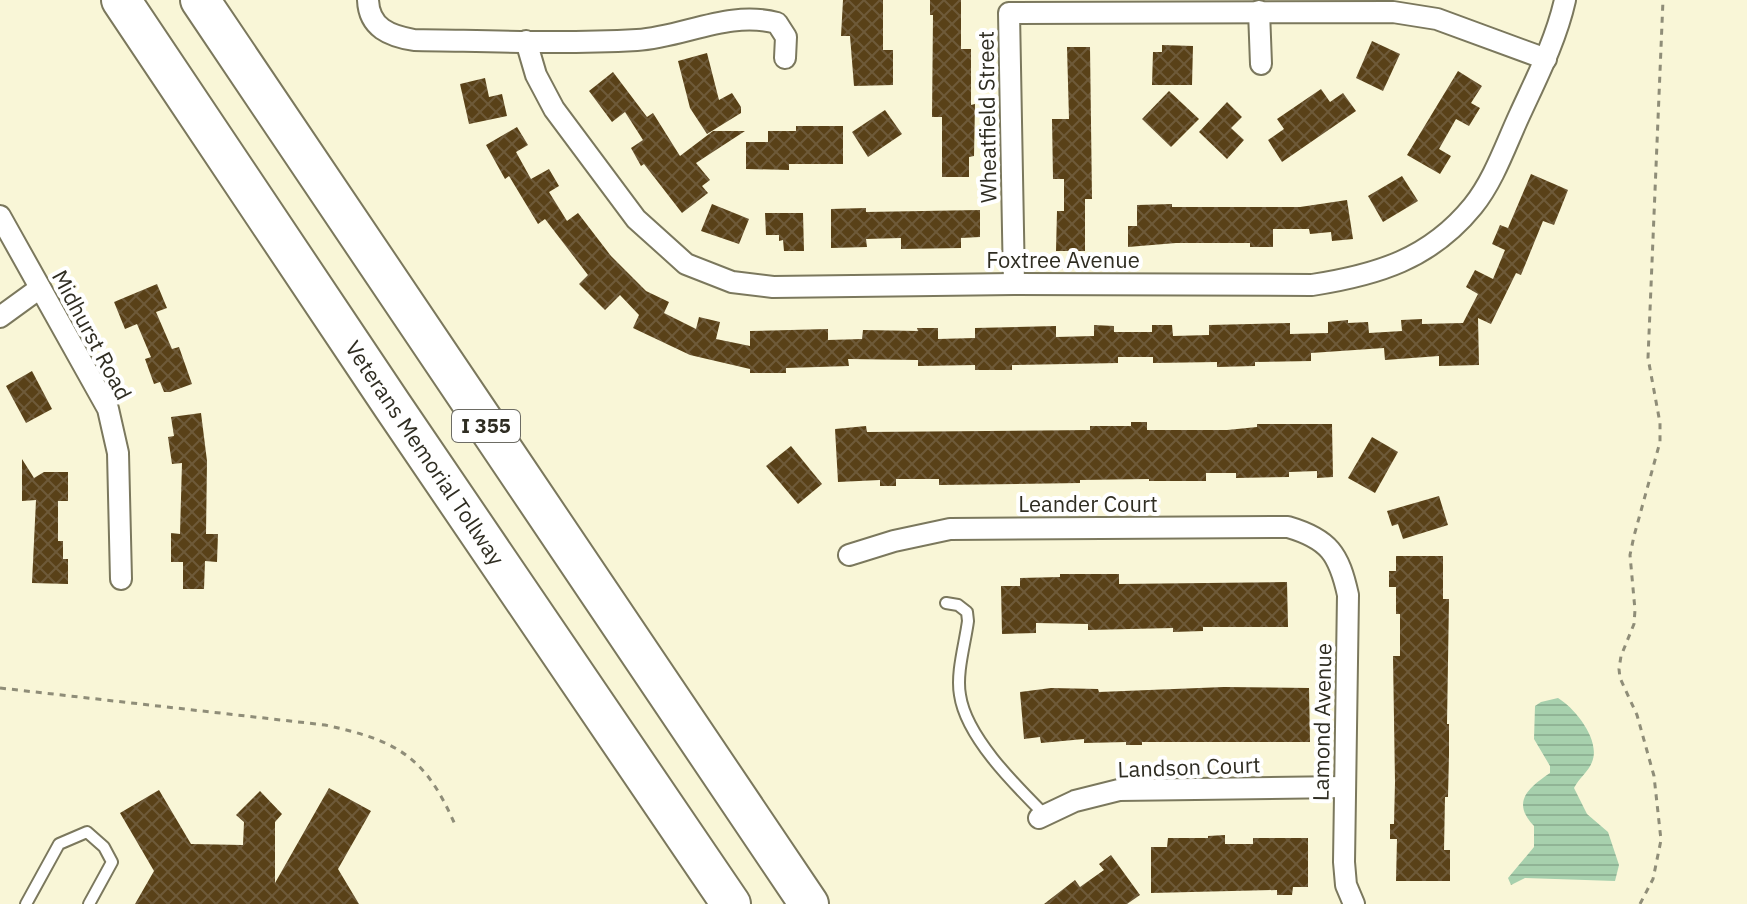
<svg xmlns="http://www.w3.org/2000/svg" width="1747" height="904" font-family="'IBM Plex Sans',sans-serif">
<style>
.water{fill:url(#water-rules)}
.building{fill:url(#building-cross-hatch)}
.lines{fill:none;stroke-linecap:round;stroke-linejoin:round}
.lane-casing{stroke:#7b785d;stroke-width:14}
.street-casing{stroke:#7b785d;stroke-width:24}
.highway-casing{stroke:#7b785d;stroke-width:42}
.path{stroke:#8f8d78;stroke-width:3;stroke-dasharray:6 6;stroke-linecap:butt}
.lane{stroke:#fff;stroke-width:10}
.street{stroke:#fff;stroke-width:20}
.highway{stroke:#fff;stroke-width:38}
.labels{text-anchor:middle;stroke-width:8;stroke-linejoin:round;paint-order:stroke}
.shield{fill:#fff;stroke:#6d6c64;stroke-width:2}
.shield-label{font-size:20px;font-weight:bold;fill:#2f2d22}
.street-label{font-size:22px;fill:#2f2d22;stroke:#fff}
</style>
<defs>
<pattern id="water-rules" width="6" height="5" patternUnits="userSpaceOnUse" patternTransform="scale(2)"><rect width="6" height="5" fill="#a7d0ad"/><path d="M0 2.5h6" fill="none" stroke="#90b395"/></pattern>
<pattern id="building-cross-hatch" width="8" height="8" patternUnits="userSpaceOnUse" patternTransform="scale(2)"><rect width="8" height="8" fill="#594118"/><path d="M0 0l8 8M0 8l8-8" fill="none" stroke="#6e5a39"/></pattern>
</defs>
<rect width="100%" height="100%" fill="#f9f6d7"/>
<path class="water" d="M1558 698C1576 709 1601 741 1592 762 1589 771 1579 778 1574 788L1587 814 1608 832 1619 865 1615 881 1525 878 1511 885 1508 878 1534 847V826C1511 802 1528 788 1550 773V766L1534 739 1535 706 1541 702Z"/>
<g class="building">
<path d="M843 0H883V50H893V85L854 86 850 36H841Z"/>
<path d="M930 0H961V49H971V105L975 104 974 156 969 157V177H942V117H932L933 15H930Z"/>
<path d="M1372 41 1400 54 1383 91 1356 78Z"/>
<path d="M1162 45 1193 46 1192 85H1152L1153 52H1162Z"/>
<path d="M1067 47H1090L1092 199H1085V251H1056L1057 211H1064V179H1053L1052 119H1069Z"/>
<path d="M707 53 719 100 732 93 741 107V113L707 134 690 108 678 61Z"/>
<path d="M1458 71 1482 86 1471 103 1480 108 1469 126 1456 119 1439 149 1451 156 1440 174 1407 155Z"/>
<path d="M613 72 647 117 653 113 680 156 713 131H745L696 163 710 180 702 186 708 193 682 213 644 164 641 166 631 148 643 140 625 112 612 122 589 91Z"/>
<path d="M485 78 489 97 502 94 507 116 469 124 460 84Z"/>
<path d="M1321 89 1330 102 1343 93 1356 111 1282 162 1268 140 1284 129 1277 119Z"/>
<path d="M1169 91 1199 119 1171 147 1142 119Z"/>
<path d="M1227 102 1242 117 1231 128 1244 140 1227 159 1199 132Z"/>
<path d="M885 110 902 134 868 157 852 132Z"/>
<path d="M796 126H843V164H789V170L746 169V142H768V131H796Z"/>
<path d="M517 127 528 145 516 152 531 179 549 169 559 186 549 192 567 221 578 213 611 256 646 291 669 302 664 313 696 329 699 317 720 322 716 339 750 346V331L828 329V340L862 339 863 330 918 331 917 328H938V339L975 338V328L1056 326V337L1094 336V325L1114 326V332H1152V325H1172L1173 336 1209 335V325L1290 323V334L1328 333V322L1348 320V323L1368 322 1369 333 1402 331 1401 320 1422 319V324L1463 323 1478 294 1466 287 1475 270 1493 279 1505 250 1492 244 1500 225 1508 228 1531 174 1568 190 1554 225 1543 221 1521 275 1516 273 1491 324 1478 318 1479 365 1439 366V356L1385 360 1384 348 1311 353V361L1255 362V366L1217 367V362L1153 363V357H1118V363L1012 365V370H975V365L918 366V360L848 359 849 366 786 368V373H750V369L690 355 633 328 639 315 620 295 605 310 579 284 588 275 545 219 538 224 509 176 505 179 486 145Z"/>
<path d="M1402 176 1418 201 1383 222 1368 196Z"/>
<path d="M1347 200 1353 239 1332 241 1331 232 1310 234 1309 229H1273V247H1250V243H1176L1128 247V226H1137V205L1172 204V207H1300Z"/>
<path d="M712 204 749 219 739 244 701 231Z"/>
<path d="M866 208V212L980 210V237L961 238V248L901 249V238L866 239 867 247 831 248V209Z"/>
<path d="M765 213H803L804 251H784L783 240 779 241V235H766Z"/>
<path d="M157 284 167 308 156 312 172 349 179 347 192 384 170 392H164L160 382 154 384 145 359 151 357 137 324 125 329 114 302Z"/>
<path d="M32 371 52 409 26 423 6 386Z"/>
<path d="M201 413 207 461 206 534H218L217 562 205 561 204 589H183V562H171V533L180 534 182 463 172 464 168 437 174 436 171 417Z"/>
<path d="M1131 422H1147V430H1227L1257 427V424H1332L1333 477 1317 478V471L1289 472V477L1236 478V473H1206V481H1149V479L1080 480V483L939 485V479H896V486H880V480L838 482 835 429 866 426 867 432 1090 430V426H1131Z"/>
<path d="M1372 437 1398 452 1375 493 1348 478Z"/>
<path d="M791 446 822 484 798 504 766 466Z"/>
<path d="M22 459 34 478 44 472H68V501H58V541H63V559H68V584L32 583 36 500 22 501Z"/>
<path d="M1439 496 1448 525 1403 539 1398 524 1392 526 1387 511Z"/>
<path d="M1396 556H1443V599H1449L1447 724H1449V755L1448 797H1445L1444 850H1450V881H1396L1397 839H1390V824H1394L1395 782 1393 656H1400V614H1396V587H1389V571H1396Z"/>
<path d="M1060 574H1119V584L1287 582 1288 627H1203V631L1173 632V628L1088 630V624L1036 623V633L1002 634 1001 586H1020V578L1060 577Z"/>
<path d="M1224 687 1309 688 1310 742H1142V745H1126V742L1084 743V739L1041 743 1040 737 1024 739 1020 692 1051 688 1098 689 1099 692Z"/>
<path d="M329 788 371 811 338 869 359 904H135L154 871 120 813 159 790 191 844 243 845 244 822 236 815 260 791 282 814 275 822V883Z"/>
<path d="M1225 835V844H1253V838H1308V887H1293L1292 895H1277V890L1151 893V847H1167L1168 838H1208V836Z"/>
<path d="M1111 855 1140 895 1127 904H1044L1075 880 1080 887 1104 870 1099 864Z"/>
</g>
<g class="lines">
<defs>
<g id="lane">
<path d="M946 603 958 605 967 612 968 621C965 644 956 673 960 695 966 737 1016 786 1045 815"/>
<path d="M26 904 59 844 87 832 104 847 112 862 89 904"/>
</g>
<g id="street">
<path d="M368 0C369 28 390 36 414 40 488 41 563 44 637 40 684 37 729 10 777 23L786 37 785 58"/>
<path d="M1259 11 1261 64"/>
<path d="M526 41 536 75 554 109 636 219 686 264 732 282 773 287 1014 284 1312 285C1377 275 1430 259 1473 206 1494 180 1506 144 1520 114 1537 77 1556 40 1565 0"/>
<path d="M0 216 108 409 118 453 121 579"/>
<path d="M1014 284 1009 13 1393 12 1437 19 1546 59"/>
<path d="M0 317 40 288"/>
<path d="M849 555 894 541 950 529 1288 527C1329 539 1339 554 1348 595L1344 862 1346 885 1354 904"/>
<path d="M1039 818 1075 801 1119 790 1345 787"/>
</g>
<g id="highway">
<path d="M121 0 392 405 731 904"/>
<path d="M200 0 809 904"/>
</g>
</defs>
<use href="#lane" class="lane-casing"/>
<use href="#street" class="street-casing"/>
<use href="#highway" class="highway-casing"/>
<g class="path">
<path d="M0 688 325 725C399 741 426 757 456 827"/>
<path d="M1640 904 1653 879 1661 840 1654 776 1637 715 1620 678 1619 669 1621 656 1634 624 1635 610 1630 555 1634 536 1660 442V423L1648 358 1663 0"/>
</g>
<use href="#lane" class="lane"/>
<use href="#street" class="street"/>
<use href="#highway" class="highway"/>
</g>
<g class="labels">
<rect class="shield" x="452" y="410" width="68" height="32" rx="6"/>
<g class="shield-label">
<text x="486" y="433">I 355</text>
</g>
<g class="street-label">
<text transform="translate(987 117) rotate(-91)" y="8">Wheatfield Street</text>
<text x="1063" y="268">Foxtree Avenue</text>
<text transform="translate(92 335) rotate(62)" y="8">Midhurst Road</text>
<text transform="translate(425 453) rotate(56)" y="8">Veterans Memorial Tollway</text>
<text x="1088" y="512">Leander Court</text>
<text transform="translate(1322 722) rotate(-89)" y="8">Lamond Avenue</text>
<text transform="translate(1189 767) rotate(-2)" y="8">Landson Court</text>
</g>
</g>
</svg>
